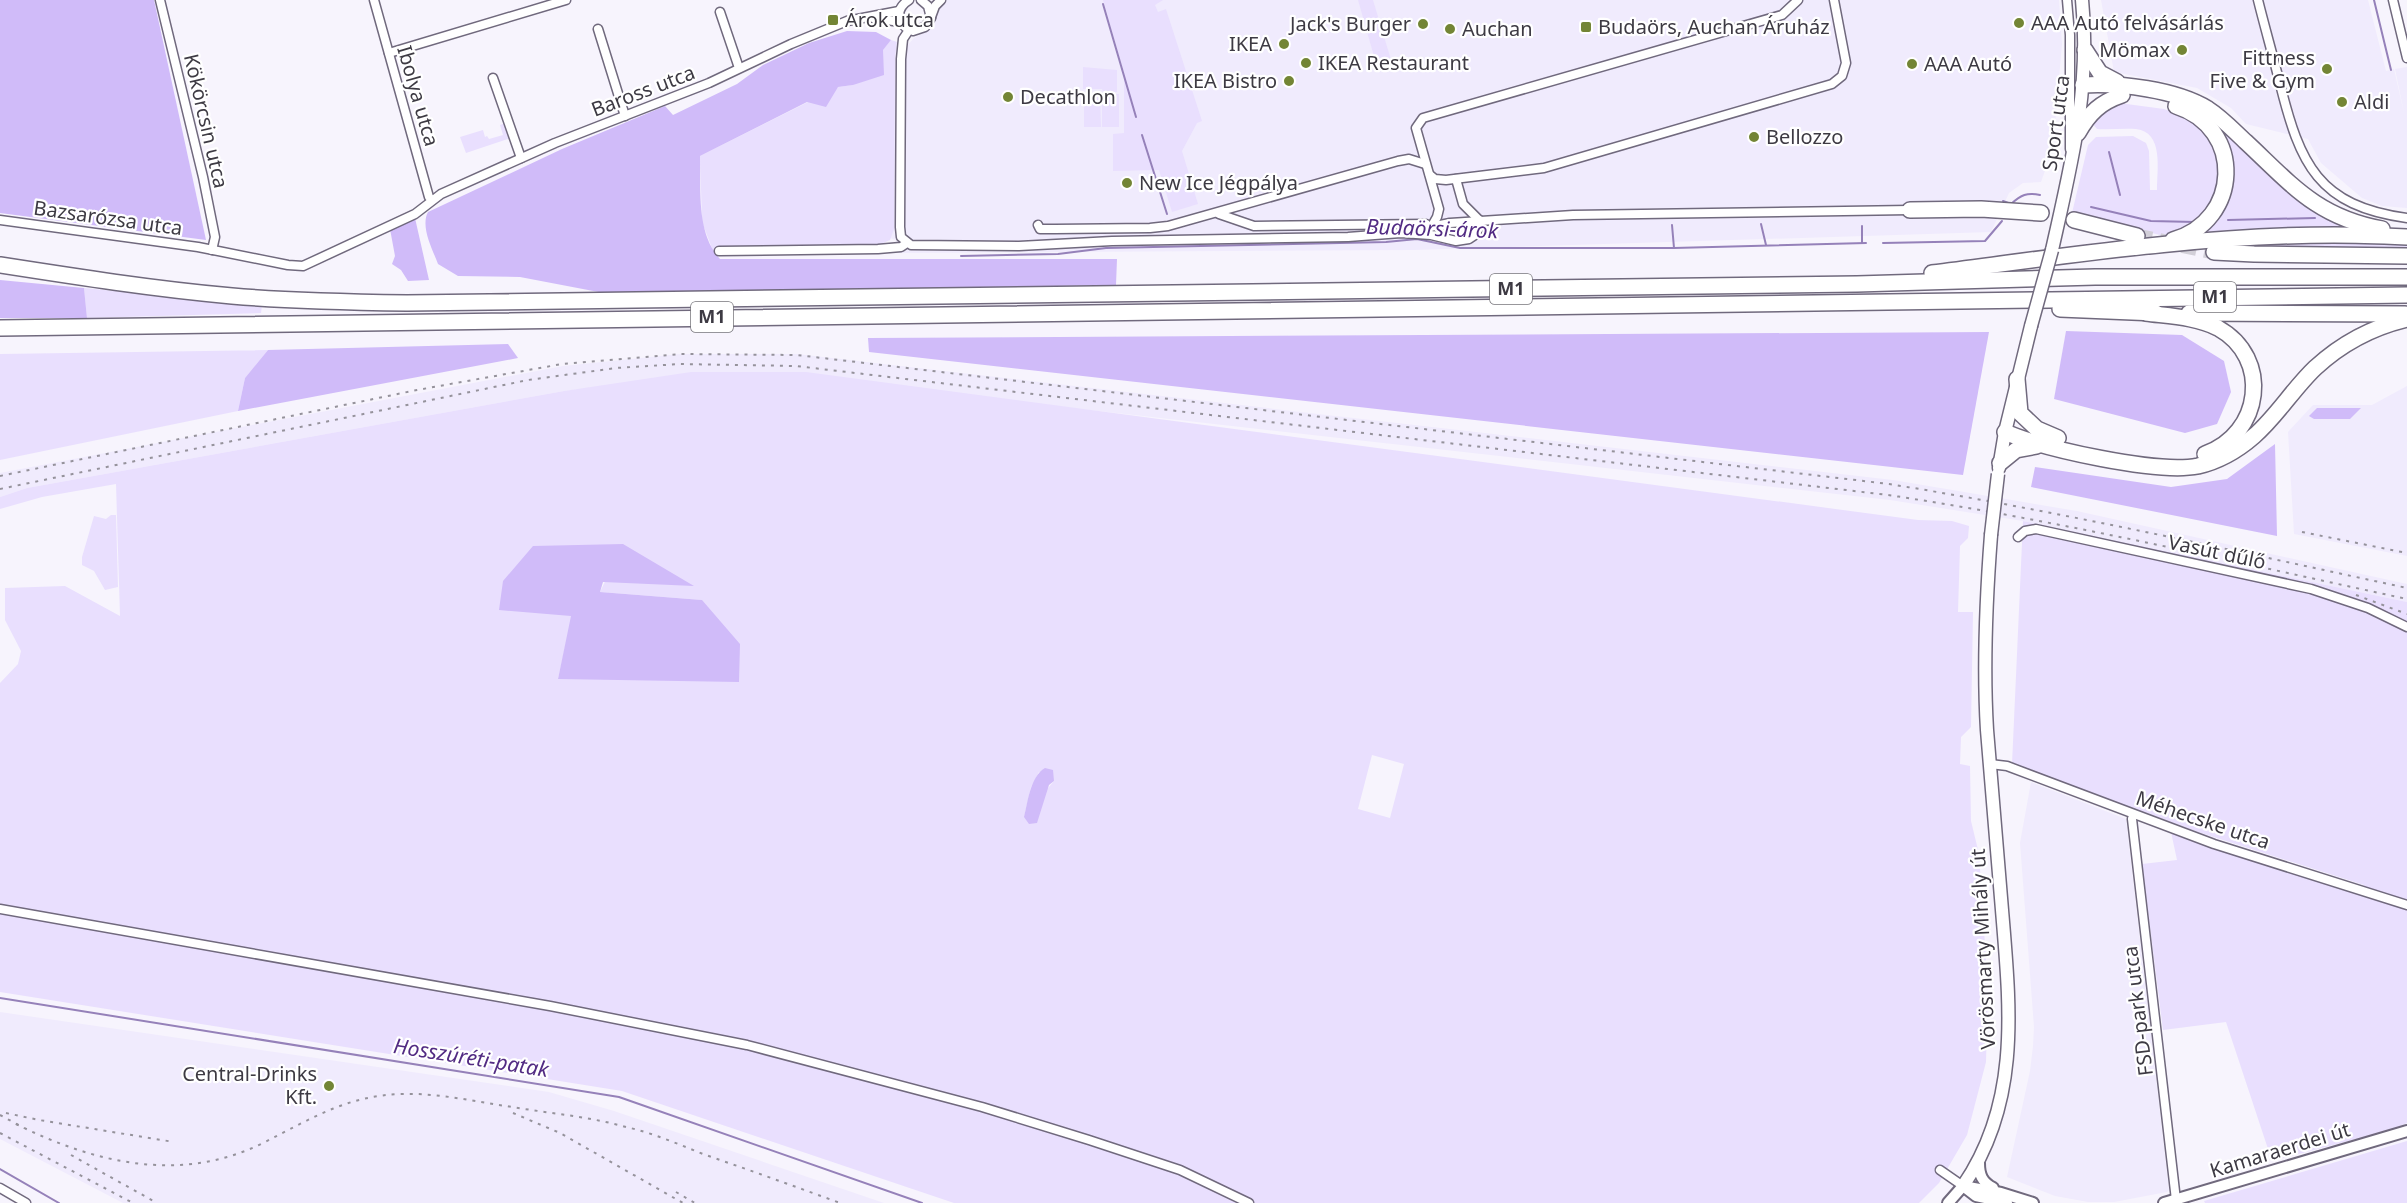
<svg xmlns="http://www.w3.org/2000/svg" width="2407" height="1203" font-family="'Noto Sans',sans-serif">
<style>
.built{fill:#f0ebfd}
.green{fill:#e9dffe;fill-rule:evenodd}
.forest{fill:#d0bbf9}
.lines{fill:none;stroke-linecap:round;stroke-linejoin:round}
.stream{stroke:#9581b9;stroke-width:2}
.motorway-tunnel{stroke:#d2cfd8;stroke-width:15;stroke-dasharray:15 8;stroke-linecap:butt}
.minor-casing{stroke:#70697d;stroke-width:11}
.tertiary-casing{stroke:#70697d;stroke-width:14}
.secondary-casing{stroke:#70697d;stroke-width:15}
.motorway-casing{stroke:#70697d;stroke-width:18}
.minor{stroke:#fff;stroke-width:8}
.tertiary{stroke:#fff;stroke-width:10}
.secondary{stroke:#fff;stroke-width:12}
.motorway{stroke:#fff;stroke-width:15}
.rail{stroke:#95929b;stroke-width:2;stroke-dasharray:3 6;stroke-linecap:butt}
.secondary-bridge-casing{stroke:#70697d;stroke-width:15;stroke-linecap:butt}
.secondary-bridge{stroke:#fff;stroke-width:12}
.poi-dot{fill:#738535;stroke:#fff;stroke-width:2}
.labels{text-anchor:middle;stroke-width:4.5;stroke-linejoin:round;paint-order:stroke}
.shield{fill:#fff;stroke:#77757b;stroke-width:1.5}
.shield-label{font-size:18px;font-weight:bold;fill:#3d3a43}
.poi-label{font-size:20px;fill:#3d3a43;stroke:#fff;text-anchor:start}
.street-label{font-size:20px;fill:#3d3a43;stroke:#fff}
.water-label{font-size:21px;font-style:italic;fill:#522b83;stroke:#fff}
</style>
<rect width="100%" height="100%" fill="#f7f4fd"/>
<g class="built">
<path d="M946 0H2059L2062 44 2053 148 2041 182 2023 183 2009 193 1991 232 1414 250 899 253 896 240 884 236 890 44 905 48 914 38 929 30 933 26 936 11Z"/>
<path d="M2101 0H2368L2386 71 2394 69 2404 113 2395 69 2407 67V208L2382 206 2362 198 2321 163 2308 139 2246 124 2231 108 2197 88 2114 72Z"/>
<path d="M680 354H797L1893 480 2077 511 2407 584V602L2023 521 1890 500 796 377H680L564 391 27 488 0 497V473L563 366Z"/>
<path d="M2407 386V556L2294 534 2288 432 2313 405H2372Z"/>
<path d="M2031 782 2126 819 2169 1190 2167 1192 2114 1202H2088L2055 1196 2007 1177 2030 1071 2033 1046 2034 1027 2020 843Z"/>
<path d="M0 1012 549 1092 614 1111 884 1203H123L0 1139Z"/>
</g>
<g class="green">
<path d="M1103 0H1163L1155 5 1158 12 1166 9 1202 121 1197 123 1182 151 1198 204 1172 212 1159 170 1113 171V134L1124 133V73Z"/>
<path d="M1358 0H1373L1392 63 1377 67Z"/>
<path d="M891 40 897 42 895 56 894 229 890 240 879 245 713 251 702 222 700 156 838 87 853 85Z"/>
<path d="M1083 67 1117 70V92H1103L1102 89H1083Z"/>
<path d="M1084 93H1100L1101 127H1084Z"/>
<rect x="1102" y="94" width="17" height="33"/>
<path d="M2169 99 2213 117 2344 227 2307 228 2198 236 2227 202 2212 124 2167 100Z"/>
<path d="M2119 103 2164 109 2191 119 2200 127 2215 146 2221 183 2206 215 2168 237 2072 213 2088 145 2096 137 2133 136 2146 143 2149 151 2150 190H2157C2157 170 2164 132 2136 129 2123 128 2110 130 2097 129L2092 123 2093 119Z"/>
<path d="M506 123 511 138 466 153 460 137 483 130 485 137 487 136 489 139 503 135 500 125Z"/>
<path d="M2407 241V250L2227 246 2228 242Z"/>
<path d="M84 288 262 305 261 313 87 318Z"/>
<path d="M268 350 245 378 238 411 0 460V354Z"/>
<path d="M691 372H806L1918 520 1952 521 1969 526 1968 538 1960 546 1958 612H1973L1971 727 1961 737 1960 764 1970 766 1971 821 1979 854 1988 990 1986 1062 1967 1135 1939 1183 1919 1203H954L622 1091 0 992V683L18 664 21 651 5 620V588L65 586 120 616 116 484 42 497 0 509V497L27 488 564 391ZM623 544 600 592 702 600 558 679 572 616ZM1372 755 1404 764 1390 818 1358 809ZM1039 772 1054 781 1024 817 1031 787Z"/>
<path d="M111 515H116L118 587 105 590 94 571 82 565V557L94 516 106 519Z"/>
<path d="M2023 521 2407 602V1123L2391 1130 2272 1161 2226 1022 2163 1030 2142 864 2177 860 2171 832 2248 859 2366 896 2364 885 2198 832 2012 764Z"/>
<path d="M2407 1141V1203H2205L2204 1201Z"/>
</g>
<g class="forest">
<path d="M0 0H154L206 240 0 213Z"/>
<path d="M847 31 876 32 891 40 883 50 884 75 853 85 838 87 826 107 807 102 700 156C701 190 696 233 720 259H1117L1116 285 609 294 520 277 458 276 438 264C433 250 420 227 428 212L562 149 665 106 673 115 737 84 763 65 809 43Z"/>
<path d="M415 218 429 280 408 281 401 270 392 264 395 256 390 229Z"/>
<path d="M0 280 84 288 87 318H0Z"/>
<path d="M2066 331 2182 335 2224 361 2231 392 2217 424 2185 433 2054 399Z"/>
<path d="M1989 332 1963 475 869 352 868 338Z"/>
<path d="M508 344 518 358 238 411 245 378 268 350Z"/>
<path d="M2317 408H2361L2350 419H2314L2309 416Z"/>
<path d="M2275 444 2277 536 2031 487 2035 467 2171 487 2227 479Z"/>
<path d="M623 544 694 586 603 582 600 592 702 600 740 644 739 682 558 679 571 616 499 610 503 581 533 546Z"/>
<path d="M1045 768 1053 770 1054 781 1049 785 1037 823 1029 824 1024 817C1028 802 1030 777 1045 768Z"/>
</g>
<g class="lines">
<g class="stream">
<path d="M2374 0 2391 70"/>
<path d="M1103 4 1136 117"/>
<path d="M1142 135 1167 214"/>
<path d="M2109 152 2120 195"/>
<path d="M2003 201 2011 204C2021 195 2027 192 2040 195"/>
<path d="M2091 207 2151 221 2195 222"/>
<path d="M2228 220 2315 218"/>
<path d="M1761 224 1766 245"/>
<path d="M1672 225 1674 248"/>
<path d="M1862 243V226"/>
<path d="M1883 243 1985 241 2002 221"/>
<path d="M961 256 1058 254 1106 248 1386 242 1417 239 1460 248H1674L1866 243"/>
<path d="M0 998 619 1097 922 1203"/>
<path d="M0 1169 59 1203"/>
</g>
<path class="motorway-tunnel" d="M2137 236 2214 252"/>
<defs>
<g id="minor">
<path d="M160 0 203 177 215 237 212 250"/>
<path d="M374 0 429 197 432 200"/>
<path d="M909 0C894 9 897 26 913 31L925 27 931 18 928 6 921 0"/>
<path d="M2067 0 2070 35V149"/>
<path d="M2258 0C2265 28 2273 56 2280 84 2300 164 2318 206 2407 218"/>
<path d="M2393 0 2407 58"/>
<path d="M720 12 739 68"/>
<path d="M931 17 935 6 941 0"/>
<path d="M873 18 900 22"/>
<path d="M598 29 625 116"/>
<path d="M909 30 903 39 901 59 900 227 901 237 911 245 1019 246 1112 241 1348 237 1401 233 1431 235 1456 241 1469 239 1475 235 1479 228V220"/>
<path d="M389 53 566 0"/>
<path d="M493 78 521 158"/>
<path d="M1430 175 1435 179 1446 180 1544 168 1832 84 1842 76 1846 63 1834 0"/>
<path d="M1456 179 1463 204 1479 220"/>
<path d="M1219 214 1254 226 1426 224"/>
<path d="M0 220 198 247 288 265 303 266 415 214 441 194 555 143 709 83 791 44 847 21 899 11"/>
<path d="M1433 224 1437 217 1439 209 1416 128 1423 118 1782 15 1798 0"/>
<path d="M1038 225 1040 229H1055L1150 228 1168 226 1398 161 1409 159 1425 164"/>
<path d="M1410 231 1450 223 1573 215 1910 210"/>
<path d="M719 251 878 249 901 247 907 243"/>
<path d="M2018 537 2025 531 2036 529 2311 589 2368 608 2407 627"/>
<path d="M1990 764 2007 766 2214 844 2407 905"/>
<path d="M2132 819 2176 1200"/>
<path d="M0 909 550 1006 747 1045 982 1107 1089 1140 1180 1170 1249 1203"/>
<path d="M1940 1170 1963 1186"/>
<path d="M0 1188 26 1203"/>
</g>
<g id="tertiary">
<path d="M1979 1163C1979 1175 1982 1182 1993 1188"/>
<path d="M1963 1186 2001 1193 2033 1203"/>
<path d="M1963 1186 1976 1196 2007 1203"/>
<path d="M1948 1203 1963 1186"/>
<path d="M2164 1203 2407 1131"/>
</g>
<g id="secondary">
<path d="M2052 250C2071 165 2091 88 2082 0"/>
<path d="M1999 468 2005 432 2031 326"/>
<path d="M1963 1186C2021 1102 2010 1007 2002 910 1997 850 1992 790 1987 730 1983 665 1986 600 1991 535"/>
</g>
<g id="motorway">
<path d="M2085 50 2100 73 2117 82"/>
<path d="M2083 85C2120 83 2175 89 2208 109 2222 118 2234 131 2246 142 2292 185 2317 217 2382 229"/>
<path d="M2078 133C2089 113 2101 102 2122 95"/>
<path d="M1910 210 1981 209 2041 213"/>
<path d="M2074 220 2137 236"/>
<path d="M2173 240C2241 221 2245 128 2176 106"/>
<path d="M2214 252 2254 254 2407 256"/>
<path d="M0 265C77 277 154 289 232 296 290 301 348 302 407 303L1857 284 2095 277H2407"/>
<path d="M1932 273C2065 256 2200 235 2334 235 2358 235 2383 236 2407 237"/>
<path d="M2060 309 2156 313"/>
<path d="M2146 313C2169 316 2197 317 2218 328 2272 358 2262 434 2205 454"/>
<path d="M2189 313 2405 314"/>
<path d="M0 328 2407 295"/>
<path d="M2017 379 2020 413 2037 429 2058 438"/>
<path d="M2005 432C2044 449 2157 474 2198 466 2219 461 2238 450 2254 436 2277 416 2293 389 2315 368 2341 344 2373 327 2407 319"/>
<path d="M2000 463 2016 450 2037 446"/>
</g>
</defs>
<use href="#minor" class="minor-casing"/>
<use href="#tertiary" class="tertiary-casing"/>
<use href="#secondary" class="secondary-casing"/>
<use href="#motorway" class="motorway-casing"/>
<use href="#minor" class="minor"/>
<use href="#tertiary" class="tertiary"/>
<use href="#secondary" class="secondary"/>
<use href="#motorway" class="motorway"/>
<g class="rail">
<path d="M0 476 417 390 562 364 680 354 797 355 1889 484C2063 512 2235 551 2407 588"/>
<path d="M0 489 528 380 616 368 680 364 796 366 1888 495C2062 521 2235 562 2407 599"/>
<path d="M2302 532 2407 553"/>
<path d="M2356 595 2407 614"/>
<path d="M6 1113 39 1120 174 1142"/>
<path d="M513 1113 560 1133 683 1203"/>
<path d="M0 1115 24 1128"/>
<path d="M16 1124C94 1163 181 1184 263 1143 311 1119 347 1095 403 1094 438 1093 472 1101 506 1106 546 1113 587 1116 626 1127 653 1133 678 1144 703 1154 749 1170 794 1186 840 1203"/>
<path d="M0 1133 133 1203"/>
<path d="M71 1155 157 1203"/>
<path d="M676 1192 695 1203"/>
</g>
<defs>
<g id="secondary-bridge">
<path d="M2031 326 2052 250"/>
<path d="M1991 535 1998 474"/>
</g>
</defs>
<use href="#secondary-bridge" class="secondary-bridge-casing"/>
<use href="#secondary-bridge" class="secondary-bridge"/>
</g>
<g class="poi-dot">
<rect x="827" y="14" width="12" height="12" rx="3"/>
<circle cx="2019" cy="23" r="6"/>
<circle cx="1423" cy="24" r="6"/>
<rect x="1580" y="21" width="12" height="12" rx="3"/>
<circle cx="1450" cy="29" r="6"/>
<circle cx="1284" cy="44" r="6"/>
<circle cx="2182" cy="50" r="6"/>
<circle cx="1306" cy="63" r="6"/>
<circle cx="1912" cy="64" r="6"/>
<circle cx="2327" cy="69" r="6"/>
<circle cx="1289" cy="81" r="6"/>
<circle cx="1008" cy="97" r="6"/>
<circle cx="2342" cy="102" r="6"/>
<circle cx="1754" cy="137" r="6"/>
<circle cx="1127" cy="183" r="6"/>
<circle cx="329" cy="1086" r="6"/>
</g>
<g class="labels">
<g class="shield">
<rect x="1490" y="274" width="42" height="30" rx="4.5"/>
<rect x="2194" y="282" width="42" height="30" rx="4.5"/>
<rect x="691" y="302" width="42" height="30" rx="4.5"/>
</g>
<g class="shield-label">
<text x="1511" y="295">M1</text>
<text x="2215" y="303">M1</text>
<text x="712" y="323">M1</text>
</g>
<g class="poi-label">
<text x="845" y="27">Árok utca</text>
<text x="2031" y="30">AAA Autó felvásárlás</text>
<text x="1411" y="31" text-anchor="end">Jack's Burger</text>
<text x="1598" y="34">Budaörs, Auchan Áruház</text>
<text x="1462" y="36">Auchan</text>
<text x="1272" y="51" text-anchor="end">IKEA</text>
<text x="2170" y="57" text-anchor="end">Mömax</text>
<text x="2315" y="65" text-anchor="end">Fittness<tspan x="2315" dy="23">Five &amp; Gym</tspan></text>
<text x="1318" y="70">IKEA Restaurant</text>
<text x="1924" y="71">AAA Autó</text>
<text x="1277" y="88" text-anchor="end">IKEA Bistro</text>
<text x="1020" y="104">Decathlon</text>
<text x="2354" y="109">Aldi</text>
<text x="1766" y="144">Bellozzo</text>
<text x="1139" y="190">New Ice Jégpálya</text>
<text x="317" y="1081" text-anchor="end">Central-Drinks<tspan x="317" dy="23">Kft.</tspan></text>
</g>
<g class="street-label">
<text transform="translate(643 91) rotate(-21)" y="7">Baross utca</text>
<text transform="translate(418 96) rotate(74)" y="7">Ibolya utca</text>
<text transform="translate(206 121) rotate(77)" y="7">Kökörcsin utca</text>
<text transform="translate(2056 123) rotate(-82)" y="7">Sport utca</text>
<text transform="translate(108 218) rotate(8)" y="7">Bazsarózsa utca</text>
<text transform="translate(2217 552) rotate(12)" y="7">Vasút dűlő</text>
<text transform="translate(2203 820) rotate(19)" y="7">Méhecske utca</text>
<text transform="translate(1983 949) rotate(-93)" y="7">Vörösmarty Mihály út</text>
<text transform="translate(2138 1011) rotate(-97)" y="7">FSD-park utca</text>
<text transform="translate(2280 1150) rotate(-17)" y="7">Kamaraerdei út</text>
</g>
<g class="water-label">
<text transform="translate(1432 229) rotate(2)" y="7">Budaörsi-árok</text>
<text transform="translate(471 1058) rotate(9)" y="7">Hosszúréti-patak</text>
</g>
</g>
</svg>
